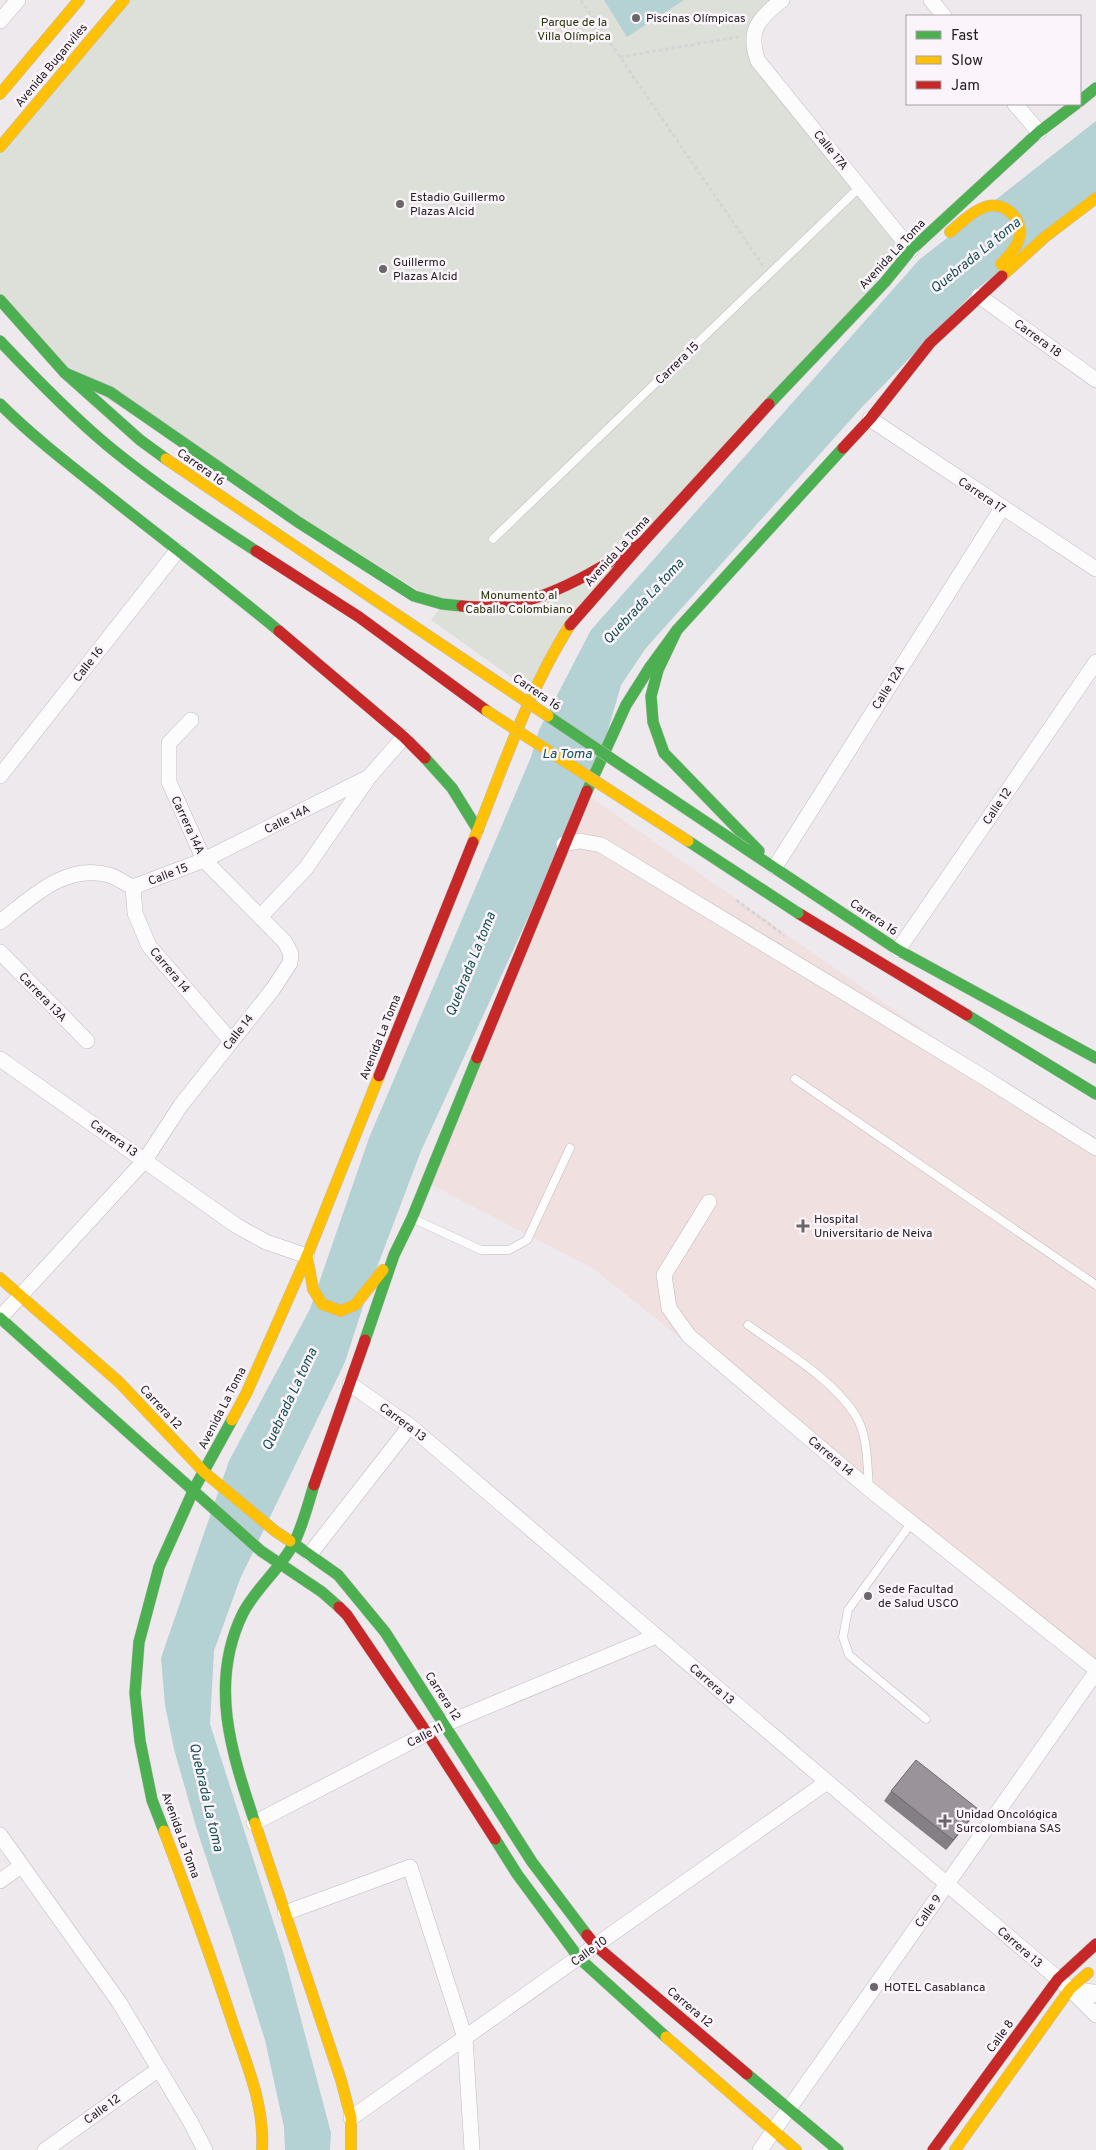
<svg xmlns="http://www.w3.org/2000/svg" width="1096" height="2150" font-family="Overpass,sans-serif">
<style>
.medical{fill:#f0e0df}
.green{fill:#dce0d8}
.water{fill:#b4d1d3}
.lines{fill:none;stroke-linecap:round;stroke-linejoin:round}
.lane-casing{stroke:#bfbbbf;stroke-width:9}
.street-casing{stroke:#bfbbbf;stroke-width:16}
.fast-casing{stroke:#bfbbbf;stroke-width:12}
.slow-casing{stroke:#bfbbbf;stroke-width:12}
.jam-casing{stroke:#bfbbbf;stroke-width:12}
.path{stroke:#d6d5d6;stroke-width:3;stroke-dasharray:4 2.5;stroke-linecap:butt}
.lane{stroke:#fcfcfc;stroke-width:8}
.street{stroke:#fcfcfc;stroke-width:15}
.fast{stroke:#4caf50;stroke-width:11}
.slow{stroke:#ffc107;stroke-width:11}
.jam{stroke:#c62828;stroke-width:11}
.fast-bridge-casing{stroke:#bfbbbf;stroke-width:12;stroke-linecap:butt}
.slow-bridge-casing{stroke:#bfbbbf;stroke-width:12;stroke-linecap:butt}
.fast-bridge{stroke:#4caf50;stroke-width:11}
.slow-bridge{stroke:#ffc107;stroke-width:11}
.wall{fill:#847f84}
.shaded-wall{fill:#6c686c}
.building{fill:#9a949a;stroke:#6c686c}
.poi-dot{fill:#6a6669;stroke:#fcf4fb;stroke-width:2}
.labels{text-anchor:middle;stroke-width:5;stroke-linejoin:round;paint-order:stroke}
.poi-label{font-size:12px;fill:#232022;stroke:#fcf4fb;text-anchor:start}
.park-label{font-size:12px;fill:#223606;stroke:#fcf4fb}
.street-label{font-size:12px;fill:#232022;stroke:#fcf4fb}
.water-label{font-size:14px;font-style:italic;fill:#145253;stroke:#fcf4fb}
</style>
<rect width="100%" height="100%" fill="#ede9ed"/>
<path class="medical" d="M586 794 1096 1151V1669L594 1269 426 1182Z"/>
<path class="green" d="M124 0H782L770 9 753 48 906 247 578 619 532 692 431 620 442 605 65 373 0 300V147Z"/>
<g class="water">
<path d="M604 0H684L627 37Z"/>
<path d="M1096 121V194L978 288 862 407 646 648 621 685 598 765 421 1151 368 1291 345 1362 240 1579 214 1651 210 1724 284 1955 331 2133 330 2150H285L284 2127 265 2040 233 1938 197 1830 174 1749 165 1705 161 1658 229 1461 310 1309 369 1138 531 757 539 730 591 630 919 260Z"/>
</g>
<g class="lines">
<defs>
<g id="lane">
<path d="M493 539 861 186"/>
<path d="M795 1079 1096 1285"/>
<path d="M414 1219 481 1250H509L527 1240 570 1148"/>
<path d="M748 1325C784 1351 832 1378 856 1416 868 1436 867 1464 869 1487"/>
<path d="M912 1522 848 1610 843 1637 849 1655 926 1719"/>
</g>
<g id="street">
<path d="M782 0C758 19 747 31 758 61L911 250"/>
<path d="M931 0 944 16"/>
<path d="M0 21 18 0"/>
<path d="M1015 104 1039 132"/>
<path d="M979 296 1096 380"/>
<path d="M870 419 1096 569"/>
<path d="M0 776 177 551"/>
<path d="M564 844 580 841 601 845 985 1078 1096 1148"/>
<path d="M775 867 1002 508"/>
<path d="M133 887 135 913 149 946 231 1041"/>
<path d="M261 916 306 868 369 777 404 737"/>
<path d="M0 922C31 898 65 863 109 875 117 877 125 884 133 887L204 860 369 777"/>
<path d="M898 950 1096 662"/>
<path d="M0 952 87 1041"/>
<path d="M0 1059 237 1226 266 1242 307 1256"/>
<path d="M709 1202 664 1275 669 1308 689 1336 869 1489 1096 1669"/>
<path d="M0 1318 145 1160 181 1105 273 989 290 963 291 954 285 942 204 860 169 782V743L191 720"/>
<path d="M350 1384 410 1426 1070 1989 1096 2015"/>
<path d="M310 1554 410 1426"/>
<path d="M254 1823 445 1724 656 1636"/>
<path d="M0 1835 119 2002 190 2121 205 2150"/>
<path d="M0 1881 21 1866"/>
<path d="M285 1913 410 1867 465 2038 472 2150"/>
<path d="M1070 1989 1093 1992 1096 1995"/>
<path d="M351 2118 827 1782"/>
<path d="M45 2150 159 2069"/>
<path d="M760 2150 1096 1672"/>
</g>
<g id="fast">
<path d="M1080 101 1096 88"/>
<path d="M0 300 65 373 140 440 166 459"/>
<path d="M0 341C34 377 69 413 107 445 154 484 205 518 256 551"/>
<path d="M65 373 110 392 298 522 414 596 442 604 462 606"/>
<path d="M0 404C30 434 62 459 95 485 156 534 219 581 279 631"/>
<path d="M769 404 885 282 911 250 1039 132 1076 104"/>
<path d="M677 630 658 670 651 696 653 722 664 753 759 851"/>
<path d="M425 758 452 788 478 830"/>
<path d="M587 791 626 705 650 667 677 630 843 448"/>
<path d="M746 849 898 950 1096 1058"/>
<path d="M967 1015 1096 1094"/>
<path d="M0 1318 261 1551 322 1592 339 1607"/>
<path d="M365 1340 394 1255 412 1218 477 1058"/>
<path d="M290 1541 338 1575 385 1632 532 1862 587 1935"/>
<path d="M255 1823C232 1754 208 1684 243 1613 256 1588 281 1568 294 1543 303 1525 308 1504 314 1485"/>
<path d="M164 1831 152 1800 140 1741 135 1693 139 1642 159 1567 194 1489 232 1420"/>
<path d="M495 1839 517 1874 579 1958 666 2037"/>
<path d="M747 2074 838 2150"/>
</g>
<g id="slow">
<path d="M0 94 79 0"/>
<path d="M0 147 124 0"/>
<path d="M950 232C961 223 973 210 988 206 1006 202 1025 221 1019 239 1016 249 1008 257 1001 264"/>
<path d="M1002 276 1045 237 1096 198"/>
<path d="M166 459 375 600"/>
<path d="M473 842C503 768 527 693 570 625"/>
<path d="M307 1256 313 1289 322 1304 341 1311 355 1305 383 1270"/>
<path d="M0 1278 119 1382 204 1472 275 1531 290 1541"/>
<path d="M232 1420 247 1392 307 1256 379 1076"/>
<path d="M255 1823 341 2080 351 2118V2150"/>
<path d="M164 1831C188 1894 211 1957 232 2021 246 2063 265 2105 262 2150"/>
<path d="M666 2037 796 2150"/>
<path d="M955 2150 1070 1989 1088 1973"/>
</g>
<g id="jam">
<path d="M843 448 870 419 930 343 1002 276"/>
<path d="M256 551 359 617 487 711"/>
<path d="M462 606C530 614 586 576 642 543"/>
<path d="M570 625 642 543 769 404"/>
<path d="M279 631 404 737 425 758"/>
<path d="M798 913 967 1015"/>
<path d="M477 1058 587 791"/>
<path d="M379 1076 473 842"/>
<path d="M314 1485 365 1340"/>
<path d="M339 1607 347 1615 427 1733 495 1839"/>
<path d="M587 1935 596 1946 747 2074"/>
<path d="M933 2150 1058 1979 1096 1944"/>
</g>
</defs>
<use href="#lane" class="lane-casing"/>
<use href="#street" class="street-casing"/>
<use href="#fast" class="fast-casing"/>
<use href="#slow" class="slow-casing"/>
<use href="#jam" class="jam-casing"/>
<g class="path">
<path d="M581 0 763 266"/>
<path d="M620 57 738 37"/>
<path d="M736 900 784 935"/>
</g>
<use href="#lane" class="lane"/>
<use href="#street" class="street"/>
<use href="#fast" class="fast"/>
<use href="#slow" class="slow"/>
<use href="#jam" class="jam"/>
<defs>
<g id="fast-bridge">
<path d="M548 716 746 849"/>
<path d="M688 841 798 913"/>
</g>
<g id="slow-bridge">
<path d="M375 600 548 716"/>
<path d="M487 711 688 841"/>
</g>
</defs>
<use href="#fast-bridge" class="fast-bridge-casing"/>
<use href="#slow-bridge" class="slow-bridge-casing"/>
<use href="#fast-bridge" class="fast-bridge"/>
<use href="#slow-bridge" class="slow-bridge"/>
</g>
<path class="wall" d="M891 1791 971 1819 946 1850 884 1801Z"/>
<path class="shaded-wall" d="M978 1809 971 1819 946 1850 953 1840Z"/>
<path class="building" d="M916 1760 978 1809 953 1840 891 1791Z"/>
<g class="poi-dot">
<circle cx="636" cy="18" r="5"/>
<circle cx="400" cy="204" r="5"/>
<circle cx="383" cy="269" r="5"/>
<path d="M800.5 1218.5h5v5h5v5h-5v5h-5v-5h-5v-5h5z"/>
<circle cx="868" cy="1596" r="5"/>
<path d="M942.5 1813.5h5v5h5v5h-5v5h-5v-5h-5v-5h5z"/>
<circle cx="874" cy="1987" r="5"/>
</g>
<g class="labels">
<g class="poi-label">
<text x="646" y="22">Piscinas Olímpicas</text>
<text x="410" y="201">Estadio Guillermo<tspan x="410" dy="14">Plazas Alcid</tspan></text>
<text x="393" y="266">Guillermo<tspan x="393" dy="14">Plazas Alcid</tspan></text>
<text x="814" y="1223">Hospital<tspan x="814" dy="14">Universitario de Neiva</tspan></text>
<text x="878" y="1593">Sede Facultad<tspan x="878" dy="14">de Salud USCO</tspan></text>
<text x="956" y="1818">Unidad Oncológica<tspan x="956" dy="14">Surcolombiana SAS</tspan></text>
<text x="884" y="1991">HOTEL Casablanca</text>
</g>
<g class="park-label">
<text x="574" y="26">Parque de la<tspan x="574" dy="14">Villa Olímpica</tspan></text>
<text x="519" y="599">Monumento al<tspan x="519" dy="14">Caballo Colombiano</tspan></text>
</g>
<g class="street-label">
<text transform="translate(51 65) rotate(-50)" y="4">Avenida Buganviles</text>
<text transform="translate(831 150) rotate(51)" y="4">Calle 17A</text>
<text transform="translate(892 254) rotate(-47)" y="4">Avenida La Toma</text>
<text transform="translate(1038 338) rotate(36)" y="4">Carrera 18</text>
<text transform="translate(677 363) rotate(-44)" y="4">Carrera 15</text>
<text transform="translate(201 467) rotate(35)" y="4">Carrera 16</text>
<text transform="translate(982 495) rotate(34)" y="4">Carrera 17</text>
<text transform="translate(617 551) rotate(-48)" y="4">Avenida La Toma</text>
<text transform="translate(88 664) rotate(-52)" y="4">Calle 16</text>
<text transform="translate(888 687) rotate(-58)" y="4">Calle 12A</text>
<text transform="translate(537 692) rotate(34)" y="4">Carrera 16</text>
<text transform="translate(997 806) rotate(-56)" y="4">Calle 12</text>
<text transform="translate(287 819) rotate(-27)" y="4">Calle 14A</text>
<text transform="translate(188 825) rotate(65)" y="4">Carrera 14A</text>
<text transform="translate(168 874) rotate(-21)" y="4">Calle 15</text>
<text transform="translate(874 917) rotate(34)" y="4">Carrera 16</text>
<text transform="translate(170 970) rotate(50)" y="4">Carrera 14</text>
<text transform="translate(43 997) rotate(46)" y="4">Carrera 13A</text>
<text transform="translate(238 1032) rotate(-52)" y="4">Calle 14</text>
<text transform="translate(380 1037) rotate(-68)" y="4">Avenida La Toma</text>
<text transform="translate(114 1138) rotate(35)" y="4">Carrera 13</text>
<text transform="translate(161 1407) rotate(47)" y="4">Carrera 12</text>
<text transform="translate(222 1408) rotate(-63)" y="4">Avenida La Toma</text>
<text transform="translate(403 1422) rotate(37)" y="4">Carrera 13</text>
<text transform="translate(831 1456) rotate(40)" y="4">Carrera 14</text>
<text transform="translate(712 1684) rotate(41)" y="4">Carrera 13</text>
<text transform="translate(443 1696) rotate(57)" y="4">Carrera 12</text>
<text transform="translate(425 1735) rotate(-27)" y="4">Calle 11</text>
<text transform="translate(181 1835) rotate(70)" y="4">Avenida La Toma</text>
<text transform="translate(928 1911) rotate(-55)" y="4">Calle 9</text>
<text transform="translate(1020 1947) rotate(41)" y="4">Carrera 13</text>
<text transform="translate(589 1951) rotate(-36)" y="4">Calle 10</text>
<text transform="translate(690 2007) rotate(40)" y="4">Carrera 12</text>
<text transform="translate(1000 2036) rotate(-54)" y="4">Calle 8</text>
<text transform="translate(102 2109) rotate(-36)" y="4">Calle 12</text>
</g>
<g class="water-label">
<text transform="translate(975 255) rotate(-39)" y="5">Quebrada La toma</text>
<text transform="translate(643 601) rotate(-47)" y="5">Quebrada La toma</text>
<text x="567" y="758">La Toma</text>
<text transform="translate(470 964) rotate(-68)" y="5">Quebrada La toma</text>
<text transform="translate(289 1399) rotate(-65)" y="5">Quebrada La toma</text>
<text transform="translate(207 1797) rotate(77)" y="5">Quebrada La toma</text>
</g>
</g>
<rect x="906" y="15" width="175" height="90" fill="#fcf4fb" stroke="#a59fa4"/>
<rect x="916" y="31" width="25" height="8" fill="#4caf50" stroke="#a59fa4"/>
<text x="951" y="40" font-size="15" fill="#232022">Fast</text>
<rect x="916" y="56" width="25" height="8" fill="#ffc107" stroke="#a59fa4"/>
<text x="951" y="65" font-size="15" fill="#232022">Slow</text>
<rect x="916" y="81" width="25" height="8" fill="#c62828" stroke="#a59fa4"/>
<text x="951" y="90" font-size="15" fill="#232022">Jam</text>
</svg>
